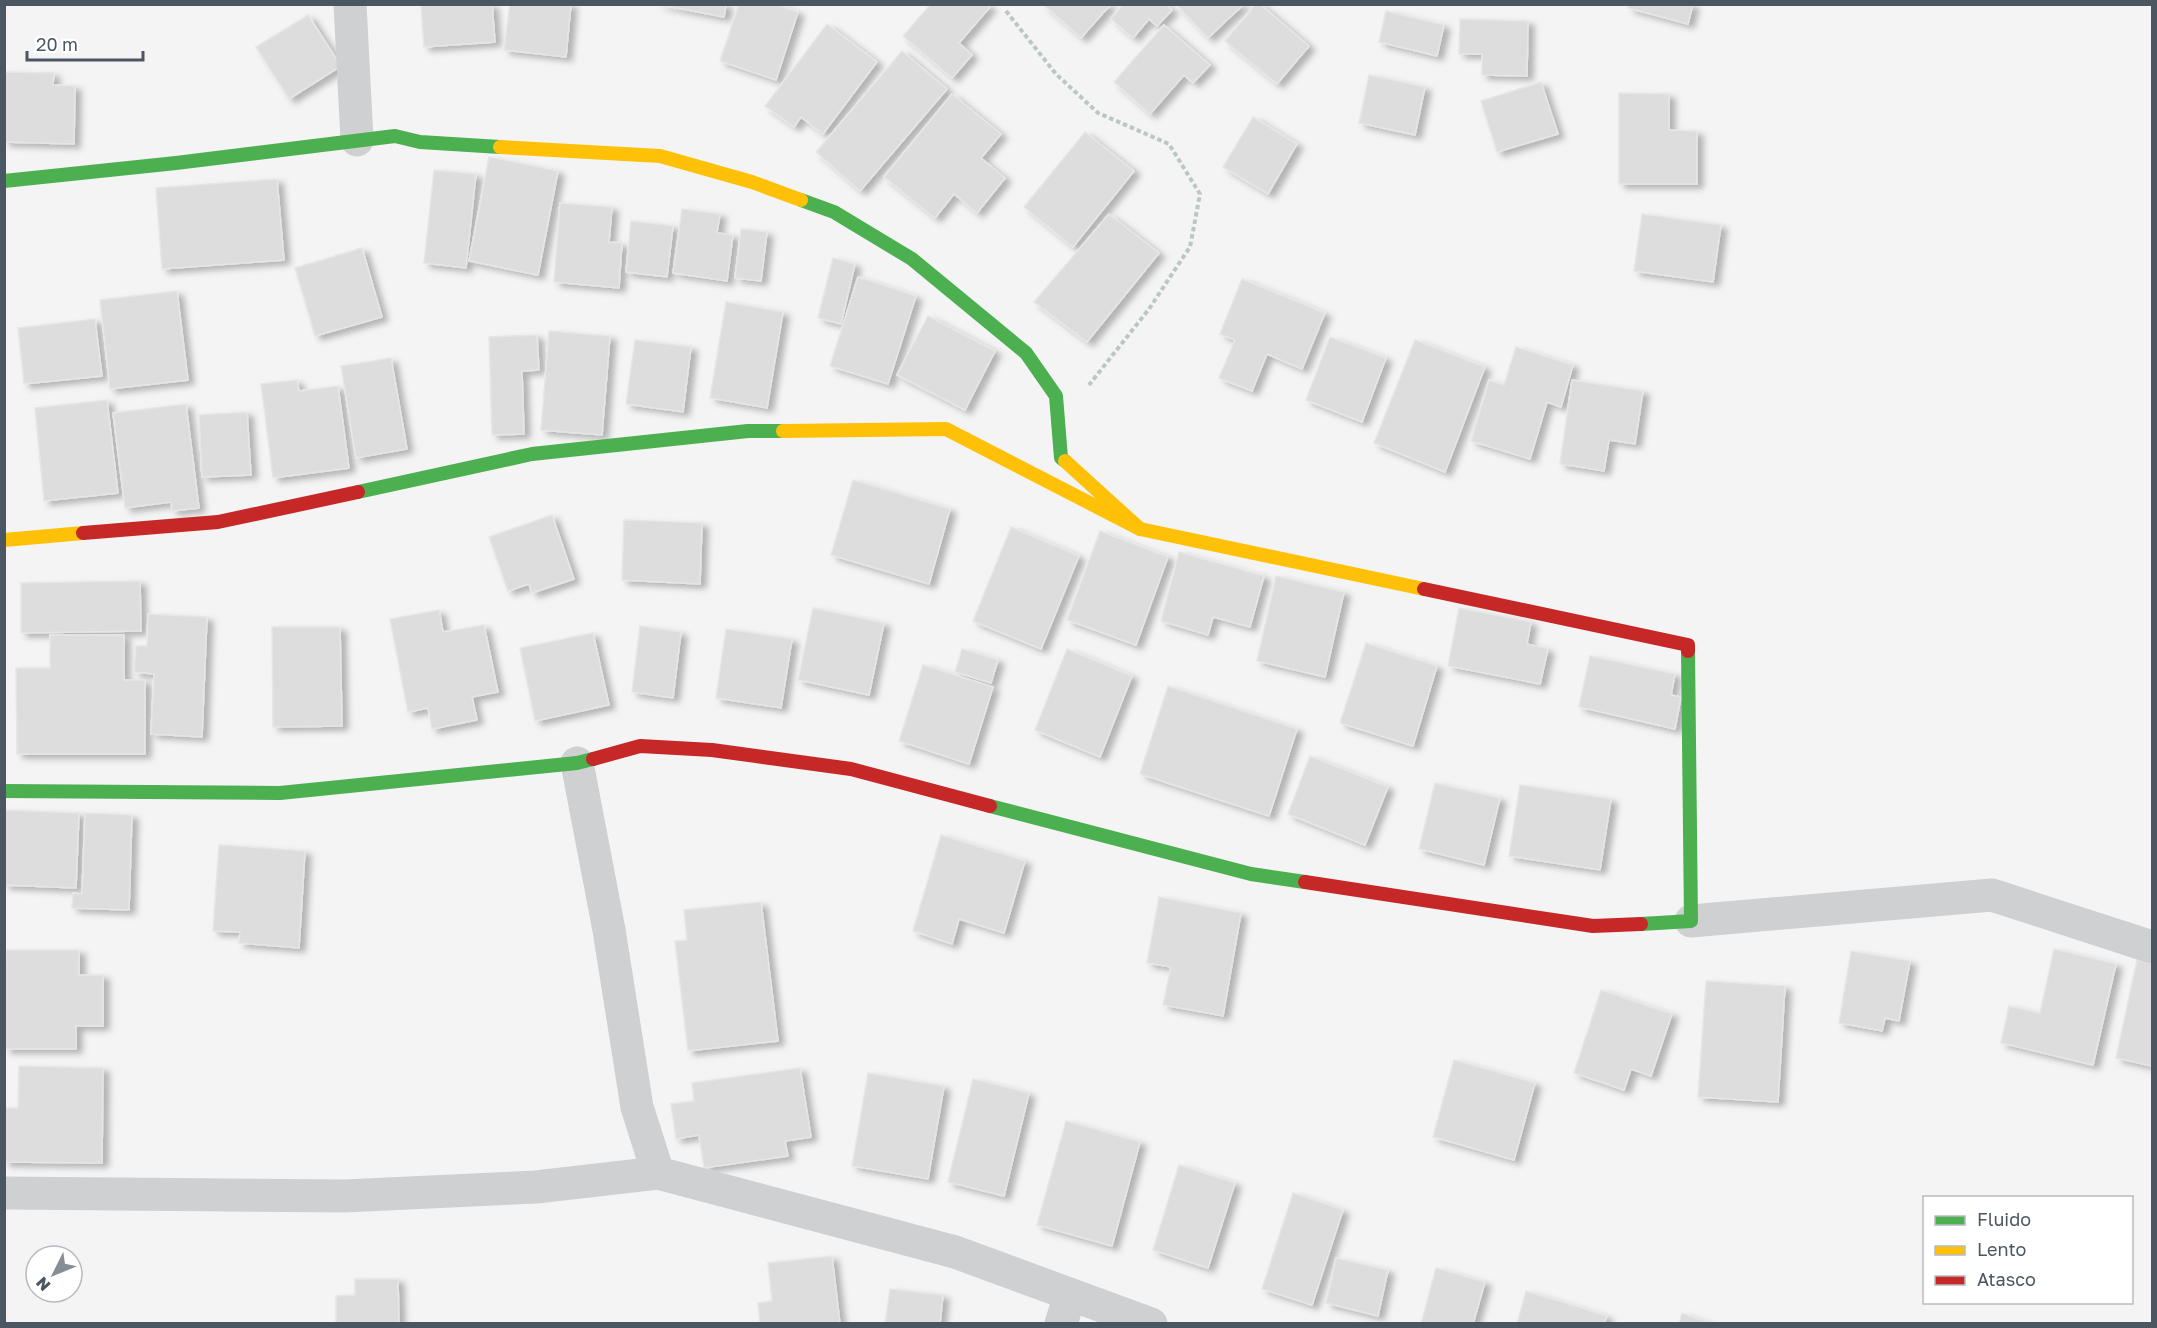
<svg xmlns="http://www.w3.org/2000/svg" width="2157" height="1328" font-family="'Golos Text',sans-serif">
<style>
.building{fill:#ddddde;stroke:#e5e6e7;stroke-width:1.5;filter:url(#shadow)}
.lines{fill:none;stroke-linecap:round;stroke-linejoin:round}
.path{stroke:#bcc7c4;stroke-width:4;stroke-dasharray:4.5 3;stroke-linecap:butt}
.street{stroke:#ced0d2;stroke-width:33}
.fast{stroke:#4caf50;stroke-width:14}
.slow{stroke:#ffc107;stroke-width:14}
.jam{stroke:#c62828;stroke-width:14}
</style>
<defs>
<filter id="shadow"><feDropShadow dx="6" dy="4" stdDeviation="3" flood-color="#0004"/></filter>
</defs>
<rect width="100%" height="100%" fill="#f4f4f4"/>
<g class="building">
<path d="M421 4H492L495 42 424 47Z"/>
<path d="M510 4H571L566 57 504 50Z"/>
<path d="M657 4H726L724 17Z"/>
<path d="M739 4H775L798 12 776 80 720 61Z"/>
<path d="M931 4H987L990 7 959 43 972 55 952 78 903 36Z"/>
<path d="M1043 4H1111L1081 38Z"/>
<path d="M1123 4H1165L1172 10 1157 26 1149 19 1133 38 1111 19Z"/>
<path d="M1176 4H1244L1208 38Z"/>
<path d="M1256 4H1260L1309 46 1277 84 1225 41Z"/>
<path d="M1629 4H1693L1688 24 1628 8Z"/>
<path d="M1386 11 1444 25 1437 56 1379 42Z"/>
<path d="M308 15 341 66 289 99 256 47Z"/>
<path d="M1460 19 1528 21 1527 76 1482 75V54H1459Z"/>
<path d="M827 24 877 62 823 134 801 117 794 127 765 106Z"/>
<path d="M1164 25 1210 65 1193 83 1184 75 1150 114 1114 82Z"/>
<path d="M902 51 947 89 860 191 816 152Z"/>
<path d="M4 72 54 73 53 85 75 86 74 144 4 142Z"/>
<path d="M1369 75 1425 87 1415 135 1359 123Z"/>
<path d="M1541 82 1558 134 1497 152 1481 101Z"/>
<path d="M1619 93 1669 94V130L1697 131V184H1619Z"/>
<path d="M952 94 1001 134 981 158 1005 178 977 213 954 194 935 218 884 177Z"/>
<path d="M1253 117 1297 144 1268 194 1223 167Z"/>
<path d="M1085 132 1134 171 1073 247 1024 207Z"/>
<path d="M489 157 558 171 538 275 469 261Z"/>
<path d="M434 170 476 174 466 268 424 263Z"/>
<path d="M277 179 284 260 162 269 156 188Z"/>
<path d="M560 203 612 207 609 242 622 243 619 288 554 282Z"/>
<path d="M682 209 720 214 717 233 733 235 727 281 673 273Z"/>
<path d="M1109 214 1159 253 1087 342 1034 302Z"/>
<path d="M1642 214 1721 225 1713 282 1634 271Z"/>
<path d="M631 221 673 226 667 277 626 272Z"/>
<path d="M741 229 767 232 761 281 735 278Z"/>
<path d="M362 248 382 317 315 336 295 268Z"/>
<path d="M833 258 855 264 841 324 818 318Z"/>
<path d="M858 277 916 296 888 384 830 366Z"/>
<path d="M1242 279 1325 313 1302 369 1267 354 1252 391 1219 378 1235 340 1220 334Z"/>
<path d="M177 291 188 380 110 389 100 300Z"/>
<path d="M726 302 783 312 767 408 710 398Z"/>
<path d="M928 316 995 351 965 410 897 375Z"/>
<path d="M95 319 102 376 24 384 18 328Z"/>
<path d="M549 331 610 336 602 435 541 430Z"/>
<path d="M537 335 539 370 522 371 524 434 492 435 489 337Z"/>
<path d="M1330 337 1386 358 1362 422 1306 400Z"/>
<path d="M635 340 691 347 683 412 626 404Z"/>
<path d="M1415 340 1485 367 1445 472 1374 443Z"/>
<path d="M1516 347 1573 365 1561 407 1547 402 1530 459 1471 441 1489 380 1504 385Z"/>
<path d="M391 358 407 449 356 458 341 366Z"/>
<path d="M297 380 299 391 338 386 349 468 273 478 261 384Z"/>
<path d="M1572 380 1643 391 1635 444 1609 440 1604 471 1560 464Z"/>
<path d="M107 400 118 493 44 501 35 408Z"/>
<path d="M186 404 199 508 172 511 171 502 125 508 113 413Z"/>
<path d="M247 412 251 475 202 477 199 415Z"/>
<path d="M853 480 950 509 929 584 831 555Z"/>
<path d="M552 515 574 579 532 593 529 584 508 591 489 537Z"/>
<path d="M624 520 702 523 700 584 622 580Z"/>
<path d="M1011 527 1079 556 1041 649 973 621Z"/>
<path d="M1100 531 1168 557 1136 645 1067 620Z"/>
<path d="M1179 552 1264 576 1250 627 1213 617 1208 635 1161 621Z"/>
<path d="M1276 576 1344 592 1325 677 1257 661Z"/>
<path d="M140 581 141 631 21 633V583Z"/>
<path d="M813 608 884 623 869 695 798 680Z"/>
<path d="M1459 608 1531 622 1527 644 1548 649 1540 684 1448 666Z"/>
<path d="M439 610 443 632 484 625 498 692 472 697 477 720 432 729 428 708 408 712 390 619Z"/>
<path d="M148 614 207 617 202 737 151 734 154 674 134 672 136 646H147Z"/>
<path d="M640 626 681 632 673 698 632 692Z"/>
<path d="M272 627H340L342 726 273 727Z"/>
<path d="M726 629 792 639 781 708 716 698Z"/>
<path d="M593 633 609 705 535 721 520 648Z"/>
<path d="M50 635H124V680H145V754H17L16 668H50Z"/>
<path d="M1366 643 1437 666 1413 746 1340 723Z"/>
<path d="M962 649 998 660 991 683 955 672Z"/>
<path d="M1067 649 1132 676 1100 757 1035 730Z"/>
<path d="M1590 656 1675 674 1671 695 1681 697 1675 729 1579 707Z"/>
<path d="M923 665 993 687 969 764 899 741Z"/>
<path d="M1168 686 1297 729 1269 816 1140 774Z"/>
<path d="M1310 756 1388 787 1365 845 1288 814Z"/>
<path d="M1435 783 1500 798 1484 865 1419 849Z"/>
<path d="M1520 785 1611 799 1600 870 1509 856Z"/>
<path d="M4 810 79 813 76 888 4 885Z"/>
<path d="M85 813 132 815 129 910 72 908 73 893 82 894Z"/>
<path d="M941 835 1025 861 1004 933 959 919 952 944 913 931Z"/>
<path d="M219 845 305 851 299 948 239 943 240 932 213 931Z"/>
<path d="M1159 897 1241 913 1223 1016 1163 1005 1171 967 1147 963Z"/>
<path d="M761 902 778 1041 688 1051 675 941 687 940 684 910Z"/>
<path d="M2054 949 2116 964 2093 1065 2001 1043 2009 1006 2040 1013Z"/>
<path d="M6 950H79V975H103V1026H76V1049H5Z"/>
<path d="M1851 951 1910 961 1899 1021 1885 1018 1882 1031 1839 1023Z"/>
<path d="M2137 960 2152 964V1066L2116 1058Z"/>
<path d="M1706 981 1785 986 1778 1102 1698 1097Z"/>
<path d="M1601 990 1672 1014 1651 1076 1631 1069 1624 1090 1574 1073Z"/>
<path d="M1454 1060 1535 1083 1514 1160 1433 1137Z"/>
<path d="M19 1066 103 1068 102 1163 4 1162V1108H18Z"/>
<path d="M800 1068 811 1137 785 1141 788 1156 704 1168 699 1135 676 1139 671 1104 694 1101 692 1083Z"/>
<path d="M868 1073 944 1086 928 1179 852 1166Z"/>
<path d="M973 1079 1029 1093 1004 1196 948 1182Z"/>
<path d="M1066 1121 1140 1142 1112 1246 1037 1225Z"/>
<path d="M1179 1165 1235 1183 1208 1268 1153 1250Z"/>
<path d="M1293 1193 1343 1210 1312 1305 1262 1289Z"/>
<path d="M832 1256 840 1324H760L758 1303 772 1301 768 1263Z"/>
<path d="M1336 1258 1388 1270 1378 1316 1326 1303Z"/>
<path d="M1436 1268 1485 1282 1473 1324H1421Z"/>
<path d="M355 1279H398L399 1324H336V1296L355 1295Z"/>
<path d="M890 1289 943 1295 940 1324H885Z"/>
<path d="M1526 1291 1607 1316 1604 1324H1517Z"/>
<path d="M1682 1313 1711 1324H1679Z"/>
</g>
<g class="lines">
<path class="path" d="M1006 11 1056 74 1098 113 1169 144 1200 194 1190 247 1149 309 1089 385"/>
<g class="street">
<path d="M350 4 357 140"/>
<path d="M577 763 609 930 637 1107 658 1173 955 1252 1151 1324"/>
<path d="M1691 921 1992 895 2152 947"/>
<path d="M4 1193 344 1196 536 1187 658 1173"/>
<path d="M1061 1324 1070 1295"/>
</g>
<g class="fast">
<path d="M4 181 176 163 395 136 420 142 500 147"/>
<path d="M801 200 834 212 912 259 1026 353 1056 396 1061 458 1065 461"/>
<path d="M358 492 532 454 748 431H783"/>
<path d="M4 791 280 793 577 763 593 759"/>
<path d="M990 806 1251 874 1305 882"/>
<path d="M1641 924 1691 921 1688 651"/>
</g>
<g class="slow">
<path d="M500 147 660 156 752 182 801 200"/>
<path d="M783 431 946 429 1140 529 1065 461"/>
<path d="M1140 529 1424 589"/>
<path d="M4 540 83 533"/>
</g>
<g class="jam">
<path d="M83 533 218 522 358 492"/>
<path d="M1424 589 1688 645V651"/>
<path d="M593 759 640 746 712 750 851 769 990 806"/>
<path d="M1305 882 1593 926 1641 924"/>
</g>
</g>
<rect width="2157" height="1328" fill="none" stroke="#4a5661" stroke-width="12"/>
<rect x="1923" y="1196" width="210" height="108" fill="#ffffff" stroke="#b7bbc0" stroke-width="1.5"/>
<rect x="1935" y="1216" width="30" height="9" fill="#4caf50" stroke="#b7bbc0" stroke-width="1.5"/>
<text x="1977" y="1226" font-size="18" fill="#4a5661">Fluido</text>
<rect x="1935" y="1246" width="30" height="9" fill="#ffc107" stroke="#b7bbc0" stroke-width="1.5"/>
<text x="1977" y="1256" font-size="18" fill="#4a5661">Lento</text>
<rect x="1935" y="1276" width="30" height="9" fill="#c62828" stroke="#b7bbc0" stroke-width="1.5"/>
<text x="1977" y="1286" font-size="18" fill="#4a5661">Atasco</text>
<g transform="translate(54 1274) rotate(227)"><circle r="28" fill="#ffffff" stroke="#b7bbc0" stroke-width="1.5"/>
<path d="M0-4.5L10 22L0 15L-10 22Z" fill="#868d94"/>
<text y="-9" font-size="16" font-weight="bold" text-anchor="middle" fill="#4a5661">N</text>
</g>
<path d="M27 51v9h116v-9" fill="none" stroke="#4a5661" stroke-width="3"/>
<text x="36" y="51" font-size="18" fill="#4a5661" stroke="#ffffff" stroke-width="4.5" paint-order="stroke">20 m</text>
</svg>
